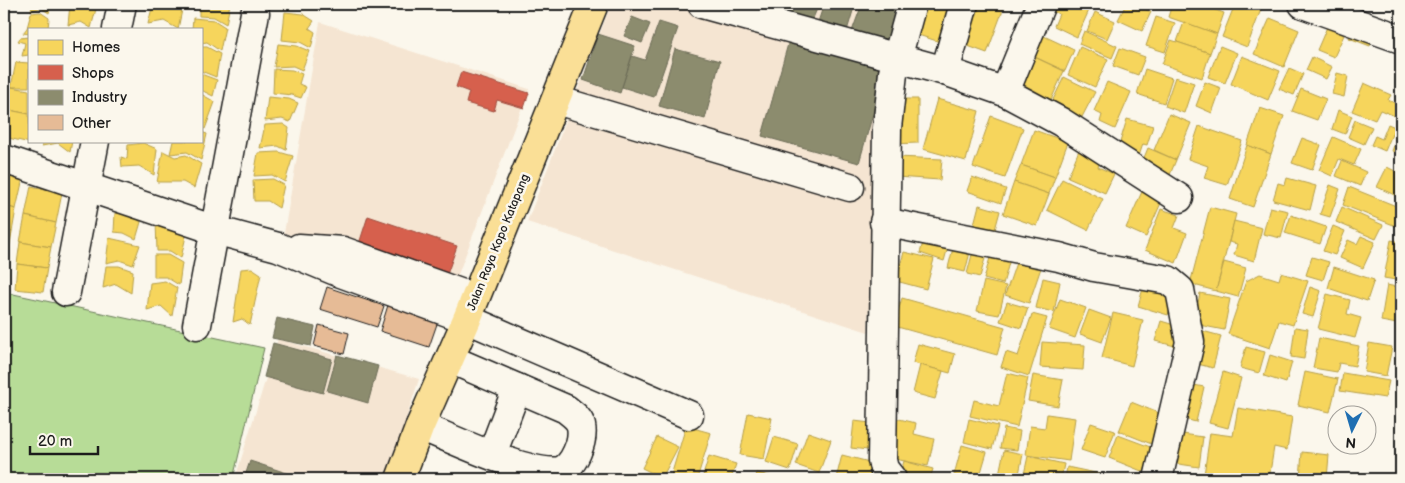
<svg xmlns="http://www.w3.org/2000/svg" width="1405" height="483" font-family="'Balsamiq Sans',sans-serif">
<style>
.built{fill:#f5e5d2}
.green{fill:#b7dc97;stroke:#6a7c5a}
.homes{fill:#f6d55c;stroke:#b59e49}
.shops{fill:#d6604d;stroke:#9e4c3e}
.industry{fill:#8c8c6e;stroke:#6a6a55}
.building{fill:#e6bb96;stroke:#1c1c1c}
.lines{fill:none;stroke-linecap:round;stroke-linejoin:round}
.minor-casing{stroke:#1c1c1c;stroke-width:31}
.major-casing{stroke:#1c1c1c;stroke-width:31}
.minor{stroke:#fbf7ec;stroke-width:28}
.major{stroke:#fadf96;stroke-width:28}
.labels{text-anchor:middle;stroke-width:5;stroke-linejoin:round;paint-order:stroke}
.street-label{font-size:12px;fill:#1c1c1c;stroke:#fbf7ec}
</style>
<rect width="100%" height="100%" fill="#fbf7ec"/>
<filter id="ink" filterUnits="userSpaceOnUse"><feTurbulence type="fractalNoise" baseFrequency=".02" numOctaves="2"/><feDisplacementMap in="SourceGraphic" scale="10" xChannelSelector="R" yChannelSelector="G"/><feConvolveMatrix kernelMatrix="1 2 1 2 8 2 1 2 1" color-interpolation-filters="sRGB"/></filter>
<g filter="url(#ink)">
<g class="built">
<path d="M611 4H901L878 88 868 332 527 222Z"/>
<path d="M320 22 529 89 454 285 284 233Z"/>
<path d="M278 339 419 379 387 479H235Z"/>
</g>
<path class="green" d="M4 292 264 348 233 479H14L4 477Z"/>
<g class="homes">
<path d="M32 4H51L49 13 41 8 31 11Z"/>
<path d="M70 4H87L96 9 91 28 81 22 68 25Z"/>
<path d="M153 4H170L182 10 178 29 164 21 148 24Z"/>
<path d="M199 4H230L226 24 214 17 199 16Z"/>
<path d="M921 4H952L940 42 912 33Z"/>
<path d="M969 4H995L1004 7 987 53 965 45Z"/>
<path d="M1045 4H1080L1090 8 1077 37 1054 26 1059 14 1043 7Z"/>
<path d="M1126 4H1133L1151 12 1142 31 1118 20Z"/>
<path d="M1172 4H1198L1224 13 1217 34 1168 17Z"/>
<path d="M1235 4H1263L1247 47 1222 37Z"/>
<path d="M40 12 49 18 48 29H29V34L23 33 27 28 31 13Z"/>
<path d="M285 12 303 14 314 21 309 28 315 32 311 48 300 42 282 40Z"/>
<path d="M1095 12 1115 21 1107 39 1087 31Z"/>
<path d="M1156 17 1175 23 1165 52 1146 46Z"/>
<path d="M193 18 214 20 225 27 220 51 207 42 201 43V29H192Z"/>
<path d="M1270 18 1299 30 1284 67 1254 54Z"/>
<path d="M1184 22 1217 34 1210 53 1177 42Z"/>
<path d="M1355 24 1375 32 1370 46 1349 38Z"/>
<path d="M1327 27 1344 35 1334 57 1317 50Z"/>
<path d="M1033 31 1074 50 1065 71 1024 52Z"/>
<path d="M1084 31 1117 46 1112 58 1079 44Z"/>
<path d="M29 37V55L22 56 25 43 18 41 20 38Z"/>
<path d="M1171 40 1210 53 1202 78 1162 64Z"/>
<path d="M278 44 297 46 309 51 302 70 293 66 274 67Z"/>
<path d="M1220 46 1237 53 1225 83 1208 77Z"/>
<path d="M201 47H207L220 54 216 77 201 71Z"/>
<path d="M1080 47 1108 59 1095 87 1068 75Z"/>
<path d="M1120 48 1145 57 1138 75 1113 66Z"/>
<path d="M1024 52 1064 71 1050 102 1010 84Z"/>
<path d="M1242 56 1280 71 1268 100 1231 84Z"/>
<path d="M1312 57 1332 67 1326 79 1306 70Z"/>
<path d="M16 62 29 63V87H11Z"/>
<path d="M1289 68 1303 74 1294 95 1279 89Z"/>
<path d="M274 69 292 70 302 74 299 84 306 87 301 98 292 95 273 93Z"/>
<path d="M1145 69 1172 78 1164 103 1137 94Z"/>
<path d="M1337 73 1348 76 1344 97 1332 94Z"/>
<path d="M201 74 217 80 213 96 201 90Z"/>
<path d="M1064 77 1095 92 1082 117 1052 102Z"/>
<path d="M1175 77 1194 83 1184 113 1165 106Z"/>
<path d="M1107 82 1131 92 1115 129 1100 122 1102 115 1094 111Z"/>
<path d="M1205 82 1221 88 1212 113 1196 106Z"/>
<path d="M1364 83 1391 95 1388 100 1399 105 1395 116 1380 110 1375 120 1352 111Z"/>
<path d="M11 87 29 90V114L4 109Z"/>
<path d="M1301 89 1326 99 1317 120 1292 111Z"/>
<path d="M201 94 215 102 205 129 201 127Z"/>
<path d="M268 97 289 99 298 103 290 122 282 119 265 121Z"/>
<path d="M891 99H918V143L892 144Z"/>
<path d="M937 99 979 111 966 161 923 149Z"/>
<path d="M1260 108 1284 116 1271 154 1247 145Z"/>
<path d="M4 109 29 114 30 143 4 137Z"/>
<path d="M1338 110 1352 116 1345 134 1332 129Z"/>
<path d="M1169 114 1191 123 1176 160 1154 150Z"/>
<path d="M991 116 1023 128 1005 178 973 167Z"/>
<path d="M1127 119 1153 126 1147 145 1143 144 1139 156 1118 149Z"/>
<path d="M1355 120 1372 127 1364 144 1348 137Z"/>
<path d="M283 124 289 128 286 150 278 146 260 148 265 125Z"/>
<path d="M1388 124 1395 127 1385 151 1371 145 1375 136 1382 139Z"/>
<path d="M1199 126 1242 141 1227 185 1204 178 1208 166 1188 159Z"/>
<path d="M1034 130 1068 142 1055 177 1021 165Z"/>
<path d="M201 132 207 134 201 160 187 152 170 154 173 141H201Z"/>
<path d="M1398 134 1401 135V155L1392 151Z"/>
<path d="M1333 137 1361 149 1354 165 1339 159 1332 176 1319 170Z"/>
<path d="M1302 138 1321 145 1312 170 1292 163Z"/>
<path d="M43 141H72L70 152 58 143 42 146Z"/>
<path d="M143 143 157 149 154 175 139 166 122 167 121 157 127 159 128 145Z"/>
<path d="M1247 145 1271 154 1253 207 1230 199Z"/>
<path d="M1148 148 1176 160 1167 182 1139 170Z"/>
<path d="M1079 150 1101 160 1098 167 1114 174 1105 193 1068 177Z"/>
<path d="M163 151 175 157 186 155 201 164 194 188 183 182H157Z"/>
<path d="M279 152 293 156 285 182 272 175 254 176 258 153Z"/>
<path d="M897 157 942 159 940 180 896 177Z"/>
<path d="M1342 161 1366 172 1360 186 1336 176Z"/>
<path d="M1021 165 1055 177 1049 194 1014 182Z"/>
<path d="M1387 167 1399 173 1396 179 1401 181V198L1377 187Z"/>
<path d="M4 174 23 178 16 209 4 206Z"/>
<path d="M972 177 1006 189 1001 203 967 191Z"/>
<path d="M1287 178 1316 186 1310 210 1273 200 1278 183 1285 185Z"/>
<path d="M273 179 284 185 279 208 268 201H254L253 180Z"/>
<path d="M1062 179 1103 199 1088 230 1047 210Z"/>
<path d="M1014 182 1049 194 1037 226 1003 214Z"/>
<path d="M1330 185 1340 189 1330 217 1320 214Z"/>
<path d="M31 186 62 193 56 223 25 216Z"/>
<path d="M1144 187 1164 196 1146 237 1126 228Z"/>
<path d="M1349 187 1401 208V228L1343 205Z"/>
<path d="M979 205 1000 211 994 233 973 228Z"/>
<path d="M4 206 16 209 12 232 4 231Z"/>
<path d="M1210 207 1236 214 1216 291 1190 284Z"/>
<path d="M1270 207 1288 211 1281 238 1263 234Z"/>
<path d="M1342 207 1383 225 1376 239 1336 222Z"/>
<path d="M1161 209 1179 215 1174 228 1187 233 1176 263 1145 250Z"/>
<path d="M115 213 130 214 141 222 136 239 124 233 114 232Z"/>
<path d="M1291 215 1326 227 1320 244 1285 233Z"/>
<path d="M25 216 56 223 51 247 20 242Z"/>
<path d="M1234 221 1262 228 1254 261 1234 255 1237 244 1229 242Z"/>
<path d="M156 222 188 227 181 258 170 251H157Z"/>
<path d="M1333 226 1345 231 1335 255 1323 251Z"/>
<path d="M4 231 12 232 8 255 4 254Z"/>
<path d="M926 232 950 240 944 261 920 253Z"/>
<path d="M1361 236 1375 242 1363 268 1340 258 1348 240 1357 244Z"/>
<path d="M109 238 140 245 133 265 119 260 106 263Z"/>
<path d="M955 240 972 244 965 272 948 268Z"/>
<path d="M1391 240 1401 242V281L1384 278Z"/>
<path d="M20 242 51 247 47 268 17 264Z"/>
<path d="M975 243 988 247 980 277 967 274Z"/>
<path d="M993 247 1012 252 1003 284 984 279Z"/>
<path d="M904 252 934 259 926 289 896 281Z"/>
<path d="M4 254 8 255 4 282Z"/>
<path d="M1019 254 1043 262 1029 303 1005 295Z"/>
<path d="M154 255H168L182 263 179 285 166 277H154Z"/>
<path d="M1312 257 1329 262 1323 280 1306 275Z"/>
<path d="M1224 262 1246 268 1238 297 1216 291Z"/>
<path d="M17 264 47 268 43 292 15 289Z"/>
<path d="M106 266H119L133 271 131 293 116 284 103 288Z"/>
<path d="M1334 267 1374 280 1367 301 1328 288Z"/>
<path d="M252 268 261 274 250 325 242 319 233 322 241 269Z"/>
<path d="M1281 273 1308 281 1293 325 1279 321 1270 348 1228 334 1246 281 1260 274 1279 280Z"/>
<path d="M1043 278 1060 282 1054 312 1036 308Z"/>
<path d="M1146 278 1177 287 1168 315 1138 306Z"/>
<path d="M165 281 177 288 172 316 161 306 147 310 150 283Z"/>
<path d="M984 281 1006 286 999 315 977 311Z"/>
<path d="M1387 285 1401 288 1397 324 1381 321Z"/>
<path d="M1310 287 1321 291 1313 317 1302 314Z"/>
<path d="M1200 293 1230 299 1224 330 1194 324Z"/>
<path d="M1327 294 1350 300 1347 314 1361 318 1355 338 1318 329Z"/>
<path d="M902 298 1005 327 997 355 894 326Z"/>
<path d="M1060 299 1086 308 1075 338 1049 329Z"/>
<path d="M1007 302 1028 308 1021 328 1000 321Z"/>
<path d="M1089 310 1111 318 1102 342 1080 334Z"/>
<path d="M1113 313 1143 320 1132 366 1102 358Z"/>
<path d="M1032 314 1047 318 1029 376 1001 367 1006 352 1018 356Z"/>
<path d="M1161 321 1184 328 1179 347 1155 341Z"/>
<path d="M1295 327 1308 329 1304 359 1291 357Z"/>
<path d="M1195 329 1221 336 1213 368 1186 361Z"/>
<path d="M1319 338 1359 346 1355 366 1339 363 1337 372 1313 368Z"/>
<path d="M1042 342 1085 345 1083 370 1040 367Z"/>
<path d="M1369 343 1392 347 1386 376 1364 372Z"/>
<path d="M918 344 955 354 950 373 913 363Z"/>
<path d="M1246 347 1265 352 1259 373 1240 368Z"/>
<path d="M1270 355 1292 362 1286 383 1264 376Z"/>
<path d="M920 365 943 371 935 399 913 393Z"/>
<path d="M1223 372 1241 378 1228 428 1209 423Z"/>
<path d="M1305 372 1338 379 1330 412 1298 405Z"/>
<path d="M1007 373 1028 378 1017 427 970 416 974 400 999 406Z"/>
<path d="M1343 373 1389 381 1385 398 1340 391Z"/>
<path d="M1033 375 1063 380 1058 406 1028 401Z"/>
<path d="M1189 384 1204 387 1196 422 1180 418Z"/>
<path d="M1131 402 1166 416 1154 445 1119 431Z"/>
<path d="M1238 408 1292 417 1287 450 1274 447 1269 479H1233L1204 475 1210 433 1233 436Z"/>
<path d="M748 413 772 418 764 459 740 455Z"/>
<path d="M1047 414 1075 418 1069 461 1026 455 1030 426 1045 428Z"/>
<path d="M895 418 916 423 914 434 934 439 928 466 886 457Z"/>
<path d="M969 419 998 426 992 449 964 442Z"/>
<path d="M854 421 879 424 876 451 851 448Z"/>
<path d="M1091 423 1115 431 1105 458 1081 450Z"/>
<path d="M686 426 711 433 697 479H670Z"/>
<path d="M1004 428 1020 431 1017 450 1000 448Z"/>
<path d="M808 432 831 440 819 473 796 465Z"/>
<path d="M1176 433 1203 437 1199 467 1172 463Z"/>
<path d="M1118 435 1153 448 1144 472 1109 458Z"/>
<path d="M657 437 678 447 662 478 642 468Z"/>
<path d="M774 437 798 444 790 470 766 462Z"/>
<path d="M962 445 987 452 979 479 954 475Z"/>
<path d="M1004 450 1023 454 1018 479H998Z"/>
<path d="M1302 452 1329 455 1327 479H1300Z"/>
<path d="M842 455 881 465 878 479H836Z"/>
<path d="M709 456 736 464 731 479H702Z"/>
<path d="M1028 456 1064 464 1061 479H1023Z"/>
<path d="M904 461 933 469 930 479H899Z"/>
<path d="M1067 467 1105 475 1104 479H1065Z"/>
<path d="M757 473 782 479H755Z"/>
</g>
<g class="shops">
<path d="M461 72 529 93 524 108 497 100 494 111 466 103 469 92 456 87Z"/>
<path d="M368 216 457 246 445 280 357 250Z"/>
</g>
<g class="industry">
<path d="M747 4H784L779 16Z"/>
<path d="M790 4H819L811 23 786 14Z"/>
<path d="M824 4H855L846 34 817 25Z"/>
<path d="M862 4H906L891 47 851 34Z"/>
<path d="M632 17 650 24 642 43 624 36Z"/>
<path d="M659 22 678 28 654 97 622 87 632 56 645 60Z"/>
<path d="M598 34 635 46 620 93 583 80Z"/>
<path d="M790 37 887 64 859 163 762 136Z"/>
<path d="M675 49 720 61 705 119 659 106Z"/>
<path d="M277 318 315 327 311 346 272 338Z"/>
<path d="M273 343 332 359 323 393 264 377Z"/>
<path d="M337 355 378 366 368 403 327 391Z"/>
<path d="M250 461 305 479H244Z"/>
</g>
<g class="building">
<path d="M327 287 384 306 377 327 320 309Z"/>
<path d="M388 305 438 321 429 347 380 331Z"/>
<path d="M319 325 349 333 344 354 314 346Z"/>
</g>
<g class="lines">
<defs>
<g id="minor">
<path d="M702 4 945 71 1005 92 1061 122 1179 198"/>
<path d="M1303 4 1401 39"/>
<path d="M117 29 122 4"/>
<path d="M945 71 964 4"/>
<path d="M1005 92 1041 4"/>
<path d="M556 100 850 187"/>
<path d="M4 159 215 230 278 247 338 272 467 319 689 415"/>
<path d="M884 222 1059 257 1094 267 1168 280 1180 290 1190 342 1158 479"/>
<path d="M299 248 343 251 474 298"/>
<path d="M66 292 95 141"/>
<path d="M197 325 255 13"/>
<path d="M420 426C451 438 528 476 559 471 574 468 584 440 581 426 579 418 572 414 566 409L450 359"/>
<path d="M492 454 517 388"/>
<path d="M892 479 884 469 882 460 887 128 893 73 912 4"/>
</g>
<path id="major" d="M400 479 420 426 467 319 594 4"/>
</defs>
<use href="#minor" class="minor-casing"/>
<use href="#major" class="major-casing"/>
<use href="#minor" class="minor"/>
<use href="#major" class="major"/>
</g>
</g>
<g class="labels">
<g class="street-label">
<text transform="translate(498 242) rotate(-68)" y="4">Jalan Raya Kopo Katapang</text>
</g>
</g>
<rect width="1405" height="483" fill="none" stroke="#fbf7ec" stroke-width="20"/>
<rect x="10" y="10" width="1385" height="463" fill="none" stroke="#1c1c1c" stroke-width="2" filter="url(#ink)"/>
<rect x="28" y="28" width="175" height="115" fill="#fbf7ec" stroke="#a29f99"/>
<rect x="38" y="40" width="25" height="15" fill="#f6d55c" stroke="#a29f99"/>
<text x="72" y="52" font-size="15" fill="#1c1c1c">Homes</text>
<rect x="38" y="65" width="25" height="15" fill="#d6604d" stroke="#a29f99"/>
<text x="72" y="78" font-size="15" fill="#1c1c1c">Shops</text>
<rect x="38" y="90" width="25" height="15" fill="#8c8c6e" stroke="#a29f99"/>
<text x="72" y="102" font-size="15" fill="#1c1c1c">Industry</text>
<rect x="38" y="115" width="25" height="15" fill="#e6bb96" stroke="#a29f99"/>
<text x="72" y="128" font-size="15" fill="#1c1c1c">Other</text>
<g transform="translate(1352 430) rotate(185)"><circle r="24" fill="#fbf7ec" stroke="#a29f99"/>
<path d="M0-4L9 19L0 12L-9 19Z" fill="#1f6fb2"/>
<text y="-8" font-size="14" font-weight="bold" text-anchor="middle" fill="#1c1c1c">N</text>
</g>
<path d="M30 446v8h68v-8" fill="none" stroke="#1c1c1c" stroke-width="2.5"/>
<text x="38" y="446" font-size="15" fill="#1c1c1c" stroke="#fbf7ec" stroke-width="4" paint-order="stroke">20 m</text>
</svg>
